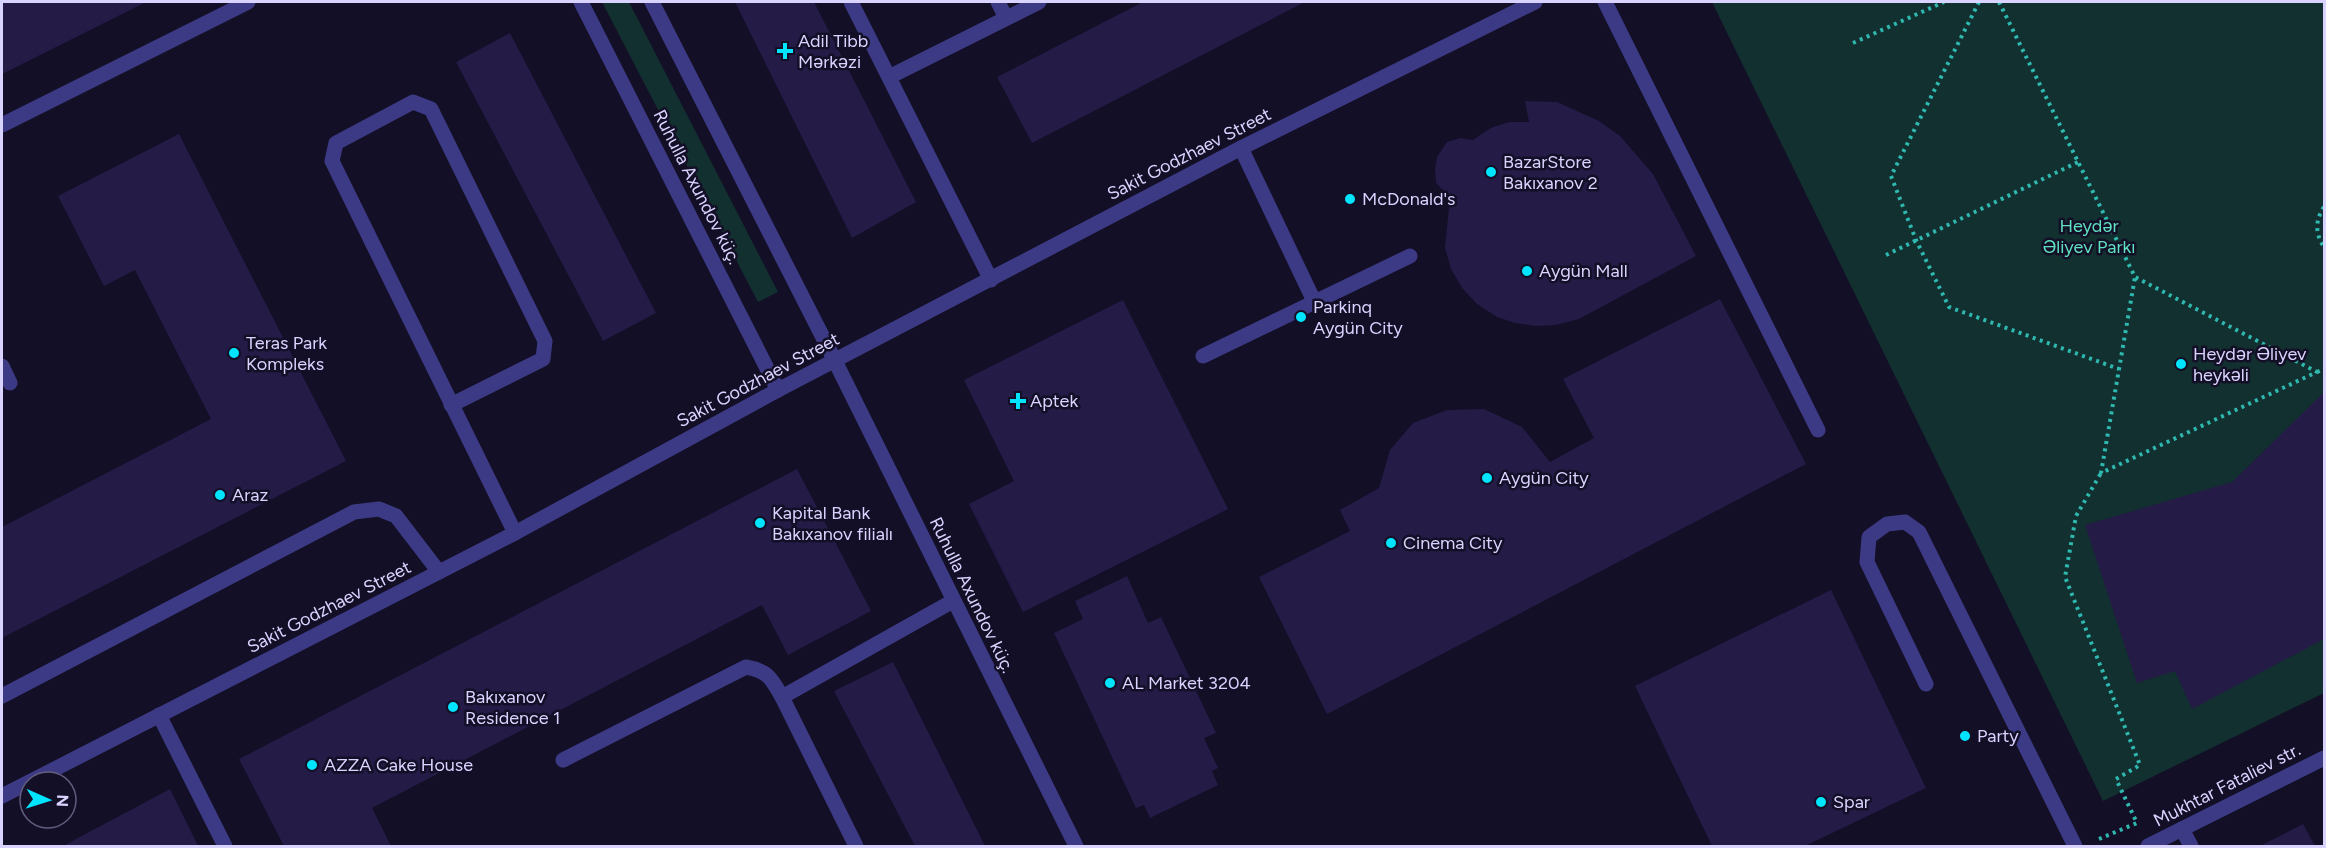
<svg xmlns="http://www.w3.org/2000/svg" width="2326" height="848" font-family="Figtree,sans-serif">
<style>
.green{fill:#12302f}
.building{fill:#241b47}
.lines{fill:none;stroke-linecap:round;stroke-linejoin:round}
.path{stroke:#2fb8b0;stroke-width:4;stroke-dasharray:3 4.5;stroke-linecap:butt}
.service{stroke:#3d3a85;stroke-width:15}
.minor{stroke:#3d3a85;stroke-width:15}
.tertiary{stroke:#3d3a85;stroke-width:15}
.poi-dot{fill:#00e5ff;stroke:#130f26;stroke-width:2}
.labels{text-anchor:middle;stroke-width:5;stroke-linejoin:round;paint-order:stroke}
.poi-label{font-size:18px;fill:#d9d4ff;stroke:#130f26;text-anchor:start}
.street-label{font-size:18px;fill:#d9d4ff;stroke:#130f26}
.park-label{font-size:18px;fill:#5fe0c0;stroke:#130f26}
</style>
<rect width="100%" height="100%" fill="#130f26"/>
<g class="green">
<path d="M602 2H629L778 292 758 302Z"/>
<path d="M1712 2H2324V693L2103 801Z"/>
</g>
<g class="building">
<path d="M2 2H146L2 74Z"/>
<path d="M735 2H814L916 202 852 238Z"/>
<path d="M1143 2H1305L1032 143 997 77Z"/>
<path d="M510 33 656 313 603 341 456 62Z"/>
<path d="M1525 101 1557 102 1599 121 1620 136 1653 174 1696 256 1579 319 1556 325 1536 326 1515 323 1497 317 1477 304 1462 288 1451 269 1445 248 1450 197 1436 183 1435 169 1437 157 1447 142 1460 138 1473 140 1491 128 1509 122H1529Z"/>
<path d="M179 134 346 461 2 638V527L211 419 135 270 104 286 58 196Z"/>
<path d="M1720 299 1806 464 1327 714 1259 577 1350 531 1340 510 1379 488 1390 450 1413 423 1447 410 1484 409 1522 427 1550 462 1594 438 1563 379Z"/>
<path d="M1123 300 1228 509 1023 612 969 504 1014 481 964 380Z"/>
<path d="M2324 392V639L2192 709 2175 671 2137 683 2085 525 2232 482Z"/>
<path d="M797 469 871 611 788 655 762 605 372 808 391 846H284L239 759Z"/>
<path d="M1127 576 1148 623 1161 617 1216 733 1204 738 1218 768 1212 771 1218 785 1150 818 1144 805 1136 808 1054 633 1083 619 1075 601Z"/>
<path d="M1831 590 1926 788 1805 846H1712L1635 686Z"/>
<path d="M893 662 985 846H915L834 691Z"/>
<path d="M170 789 198 846H63Z"/>
<path d="M2303 824 2315 846H2260Z"/>
</g>
<g class="lines">
<g class="path">
<path d="M1979 2 1891 176 1916 240 1949 307 2119 369"/>
<path d="M1999 2 2135 277 2317 372 2101 473 2135 277"/>
<path d="M1853 43 1944 2"/>
<path d="M2324 207C2315 220 2315 234 2324 247"/>
<path d="M1886 255 2078 162"/>
<path d="M2317 372 2324 369"/>
<path d="M2099 839 2137 823 2116 779 2140 765 2065 577 2076 516 2101 473"/>
</g>
<g class="service">
<path d="M851 2 991 280"/>
<path d="M998 2 1006 18"/>
<path d="M1605 2 1818 430"/>
<path d="M889 77 1039 2"/>
<path d="M2 125 248 2"/>
<path d="M1241 148 1314 301"/>
<path d="M1203 356 1410 256"/>
<path d="M2 366 10 383"/>
<path d="M451 405 543 359 545 341 431 109 413 102 336 143 332 161 515 533"/>
<path d="M1926 684 1867 562 1869 537 1887 524 1905 522 1919 532 2075 846"/>
<path d="M2 696 354 512 379 509 396 516 439 572"/>
<path d="M782 697 953 601"/>
<path d="M159 715 225 846"/>
<path d="M563 760 746 667C768 671 771 678 782 697L856 846"/>
<path d="M2182 829 2191 846"/>
</g>
<g class="minor">
<path d="M581 2 778 390"/>
<path d="M652 2 835 361 1076 846"/>
<path d="M2148 846 2324 758"/>
</g>
<path class="tertiary" d="M2 796 515 533 778 390 1241 148 1535 2"/>
</g>
<g class="poi-dot">
<path d="M782 42h6v6h6v6h-6v6h-6v-6h-6v-6h6z"/>
<circle cx="1491" cy="172" r="6"/>
<circle cx="1350" cy="199" r="6"/>
<circle cx="1527" cy="271" r="6"/>
<circle cx="1301" cy="317" r="6"/>
<circle cx="234" cy="353" r="6"/>
<circle cx="2181" cy="364" r="6"/>
<path d="M1015 392h6v6h6v6h-6v6h-6v-6h-6v-6h6z"/>
<circle cx="1487" cy="478" r="6"/>
<circle cx="220" cy="495" r="6"/>
<circle cx="760" cy="523" r="6"/>
<circle cx="1391" cy="543" r="6"/>
<circle cx="1110" cy="683" r="6"/>
<circle cx="453" cy="707" r="6"/>
<circle cx="1965" cy="736" r="6"/>
<circle cx="312" cy="765" r="6"/>
<circle cx="1821" cy="802" r="6"/>
</g>
<g class="labels">
<g class="poi-label">
<text x="798" y="47">Adil Tibb<tspan x="798" dy="21">Mərkəzi</tspan></text>
<text x="1503" y="168">BazarStore<tspan x="1503" dy="21">Bakıxanov 2</tspan></text>
<text x="1362" y="205">McDonald's</text>
<text x="1539" y="277">Aygün Mall</text>
<text x="1313" y="313">Parkinq<tspan x="1313" dy="21">Aygün City</tspan></text>
<text x="246" y="349">Teras Park<tspan x="246" dy="21">Kompleks</tspan></text>
<text x="2193" y="360">Heydər Əliyev<tspan x="2193" dy="21">heykəli</tspan></text>
<text x="1030" y="407">Aptek</text>
<text x="1499" y="484">Aygün City</text>
<text x="232" y="501">Araz</text>
<text x="772" y="519">Kapital Bank<tspan x="772" dy="21">Bakıxanov filialı</tspan></text>
<text x="1403" y="549">Cinema City</text>
<text x="1122" y="689">AL Market 3204</text>
<text x="465" y="703">Bakıxanov<tspan x="465" dy="21">Residence 1</tspan></text>
<text x="1977" y="742">Party</text>
<text x="324" y="771">AZZA Cake House</text>
<text x="1833" y="808">Spar</text>
</g>
<g class="street-label">
<text transform="translate(1189 154) rotate(-27)" y="6">Sakit Godzhaev Street</text>
<text transform="translate(697 187) rotate(63)" y="6">Ruhulla Axundov küç.</text>
<text transform="translate(758 380) rotate(-28)" y="6">Sakit Godzhaev Street</text>
<text transform="translate(972 595) rotate(64)" y="6">Ruhulla Axundov küç.</text>
<text transform="translate(329 607) rotate(-27)" y="6">Sakit Godzhaev Street</text>
<text transform="translate(2227 785) rotate(-27)" y="6">Mukhtar Fataliev str.</text>
</g>
<g class="park-label">
<text x="2089" y="232">Heydər<tspan x="2089" dy="21">Əliyev Parkı</tspan></text>
</g>
</g>
<rect width="2326" height="848" fill="none" stroke="#d9d4ff" stroke-width="6"/>
<g transform="translate(48 800) rotate(93)"><circle r="28" fill="#130f26" stroke="#625e7d" stroke-width="1.5"/>
<path d="M0-4.5L10 22L0 15L-10 22Z" fill="#00e5ff"/>
<text y="-9" font-size="16" font-weight="bold" text-anchor="middle" fill="#d9d4ff">N</text>
</g>
</svg>
